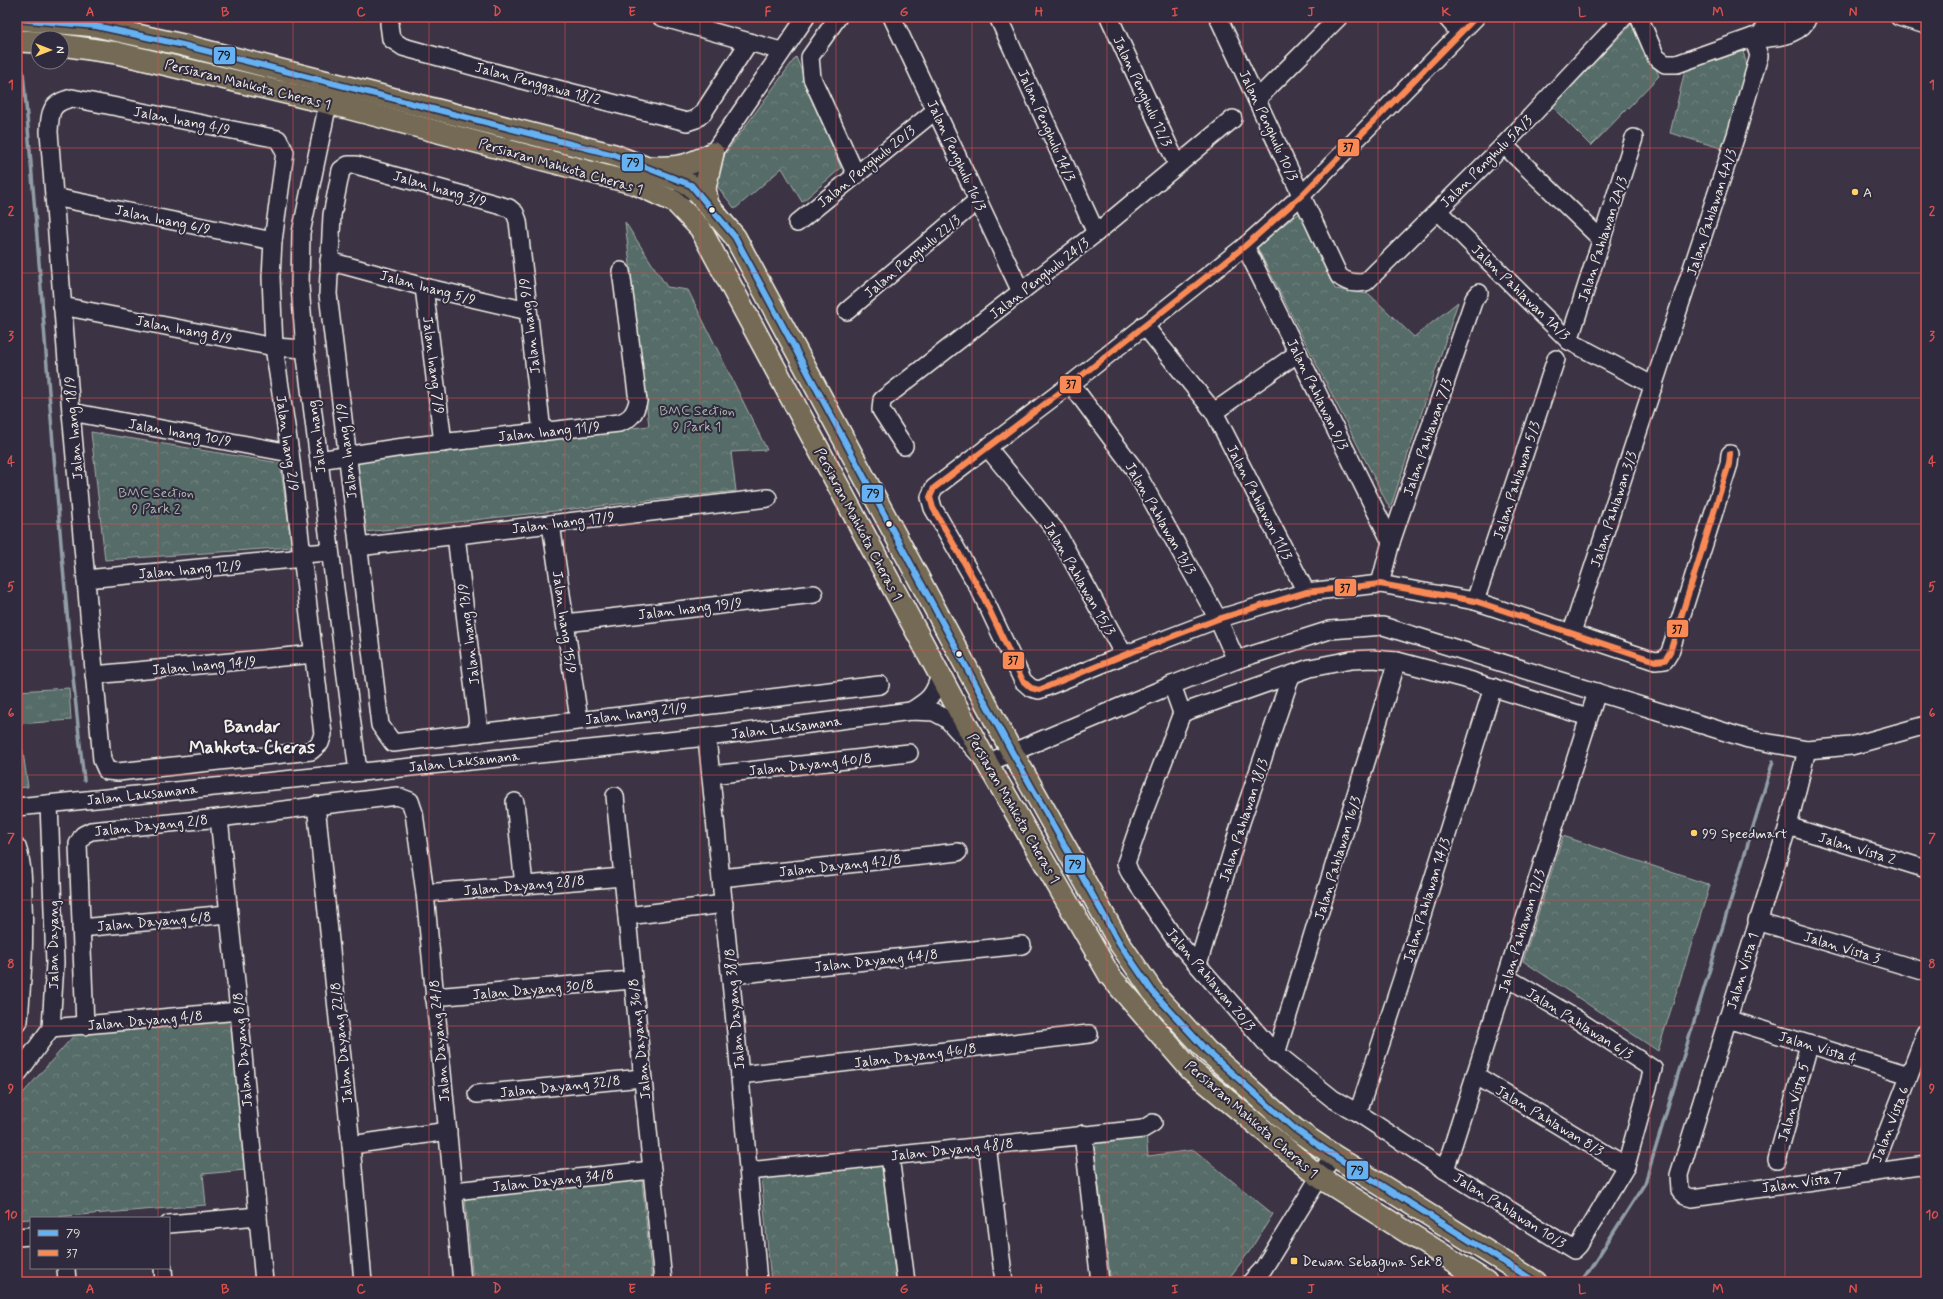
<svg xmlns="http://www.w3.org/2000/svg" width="1943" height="1299" font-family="Mynerve,sans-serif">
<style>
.grass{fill:url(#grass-tufts);stroke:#a5aea8}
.park{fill:url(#park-crowns);stroke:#a5aea8}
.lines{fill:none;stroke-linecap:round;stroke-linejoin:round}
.stream{stroke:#919ea6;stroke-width:3.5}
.minor-casing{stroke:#f4f1e8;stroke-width:20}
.major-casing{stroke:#f4f1e8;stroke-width:24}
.minor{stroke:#2f2a3d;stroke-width:17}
.major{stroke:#756b55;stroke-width:21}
.bus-1-casing{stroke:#2f2a3d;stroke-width:9}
.bus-2-casing{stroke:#2f2a3d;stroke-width:9}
.bus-1{stroke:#66b1f2;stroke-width:6}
.bus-2{stroke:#f98a56;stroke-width:6}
.grid{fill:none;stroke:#dc504e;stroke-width:1;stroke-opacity:0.55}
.poi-dot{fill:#ffd166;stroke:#2f2a3d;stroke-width:1.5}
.bus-dot{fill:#f4f1e8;stroke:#2f2a3d;stroke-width:1.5}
.labels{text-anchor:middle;stroke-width:4;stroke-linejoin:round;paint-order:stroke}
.street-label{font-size:14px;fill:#f4f1e8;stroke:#2f2a3d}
.poi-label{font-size:14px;fill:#f4f1e8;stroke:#2f2a3d;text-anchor:start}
.park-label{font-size:14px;fill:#adb5ae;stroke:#2f2a3d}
.district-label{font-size:18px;font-weight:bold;fill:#f4f1e8;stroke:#2f2a3d}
.line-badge{stroke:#2f2a3d;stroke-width:1.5}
.pale-badge-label{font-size:11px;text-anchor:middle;font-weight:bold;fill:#111}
.neatline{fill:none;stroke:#dc504e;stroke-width:1.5}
.grid-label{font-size:13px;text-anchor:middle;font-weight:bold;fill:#dc504e}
</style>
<defs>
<pattern id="grass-tufts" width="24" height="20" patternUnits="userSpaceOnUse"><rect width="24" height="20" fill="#566c67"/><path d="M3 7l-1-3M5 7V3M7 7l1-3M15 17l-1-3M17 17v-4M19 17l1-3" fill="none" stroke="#6f817d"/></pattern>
<pattern id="park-crowns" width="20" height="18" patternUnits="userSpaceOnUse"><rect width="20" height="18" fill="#566c67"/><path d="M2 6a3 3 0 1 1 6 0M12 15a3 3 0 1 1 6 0" fill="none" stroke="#6f817d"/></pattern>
</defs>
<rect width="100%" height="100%" fill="#3c3345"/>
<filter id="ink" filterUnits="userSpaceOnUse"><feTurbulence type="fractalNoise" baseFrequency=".025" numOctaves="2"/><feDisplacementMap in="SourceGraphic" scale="8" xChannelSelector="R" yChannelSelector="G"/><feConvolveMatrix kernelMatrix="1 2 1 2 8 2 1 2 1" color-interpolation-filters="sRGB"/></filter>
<g filter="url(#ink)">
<path class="grass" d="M69 688 71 720 19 724 28 787 17 788V691Z"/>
<g class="park">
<path d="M1634 22 1659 76 1591 146 1552 107Z"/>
<path d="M1743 51 1747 66 1724 149 1670 133 1685 70Z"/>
<path d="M796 57 841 168 802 202 782 168 735 209 709 176Z"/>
<path d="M1301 212 1335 289 1369 294 1414 337 1458 302 1390 509 1256 245Z"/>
<path d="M625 222 667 287 688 290 767 450 731 452 736 491 365 532 357 462 649 426Z"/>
<path d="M91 432 280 463 292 547 105 560Z"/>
<path d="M1563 836 1710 885 1658 1051 1523 961Z"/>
<path d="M232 1020 245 1170 203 1174 206 1205 17 1220V1100L76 1033Z"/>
<path d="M1146 1133 1148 1156 1194 1150 1273 1214 1249 1252 1226 1282H1111L1093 1140Z"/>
<path d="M883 1165 896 1282H771L761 1176Z"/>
<path d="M642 1180 652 1282H473L465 1198Z"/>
</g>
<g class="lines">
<g class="stream">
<path d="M23 72C45 308 57 545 84 780"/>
<path d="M1582 1282 1645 1183 1773 761"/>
</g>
<defs>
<g id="minor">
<path d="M391 17 389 24 391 39 403 47 526 81 687 122 696 119 703 113 749 42"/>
<path d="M661 17 781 51"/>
<path d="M838 17 810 57 812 78 856 175"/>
<path d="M892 17 1021 292"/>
<path d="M998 17 1096 233"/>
<path d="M1109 17 1177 164"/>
<path d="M1218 17 1339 276C1347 283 1356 284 1366 282L1504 145 1624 17"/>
<path d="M1446 17 1460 33"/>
<path d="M1476 17 1302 195 1245 246 1071 384 934 488 930 497 933 508 981 592 1023 681 1031 688 1039 690 1124 655 1218 619 1306 592 1380 584 1475 601 1655 661 1665 660 1670 652 1729 464 1730 454"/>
<path d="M1639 17 1656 57 1665 64H1677L1753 37C1760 36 1762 39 1768 38 1783 37 1803 32 1808 17"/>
<path d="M1899 17 1926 25"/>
<path d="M1759 36 1765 28 1790 17"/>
<path d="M72 98 278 139 285 152 273 241 271 277 274 347 290 453 323 734 320 743 311 751 118 772 107 771 102 760 71 412 49 132C50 112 50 103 72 98Z"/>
<path d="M1257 99 1339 17"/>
<path d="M328 103 301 233 300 286 305 349 358 772"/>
<path d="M1504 145 1602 240"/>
<path d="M54 197 273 241"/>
<path d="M675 202 691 185 806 17"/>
<path d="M1438 211 1569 341 1654 386"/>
<path d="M797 223 936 110"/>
<path d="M1245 246 1391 542"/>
<path d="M329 261 424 287 528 311"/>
<path d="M424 287 443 443"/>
<path d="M62 306 274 347 305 349"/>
<path d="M847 311 978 200"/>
<path d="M1144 325 1214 412 1306 592"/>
<path d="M1569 341 1634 138"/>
<path d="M1071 384 1135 470 1218 619 1236 660"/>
<path d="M71 412 290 453"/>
<path d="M1214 412 1298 353"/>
<path d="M542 432 518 221 515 213 509 208 356 165H348L341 170 332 215 328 294 380 725 393 743 880 685"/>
<path d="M904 446 881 410 882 400 1096 233 1233 119"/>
<path d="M987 447 1056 531 1124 655"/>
<path d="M319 460 396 448 619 423C631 419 635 413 638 401L621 271"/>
<path d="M551 524 579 720"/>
<path d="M456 535 479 733"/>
<path d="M358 547 768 498"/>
<path d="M86 579 293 559 302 554 329 552"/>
<path d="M1380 584 1391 542 1474 299 1479 293"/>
<path d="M1475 601 1556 359"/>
<path d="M566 623 814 594"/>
<path d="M1572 632 1736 135 1759 56 1753 37"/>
<path d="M94 675 314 654"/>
<path d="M1172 685 1182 713"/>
<path d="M911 711C929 700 934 696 940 675"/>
<path d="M1182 713 1143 814 1126 863 1130 873 1175 939 1272 1050 1333 1099 1358 1113 1445 1170 1574 1250 1579 1245 1626 1166 1653 1069 1573 1017 1506 977"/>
<path d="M1182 713 1310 668 1351 660 1373 659 1397 661 1472 681 1588 717"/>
<path d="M707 737 737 1043 758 1282"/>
<path d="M1807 750 1788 826 1679 1175 1680 1191 1685 1196 1692 1198 1926 1165"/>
<path d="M711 775 909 753"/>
<path d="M615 796 663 1282"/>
<path d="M515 802 524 885"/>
<path d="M316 805 351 1145 363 1282"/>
<path d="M17 807 707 737 911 711 934 712 947 719 987 763 1172 685 1236 660 1330 630 1383 626 1748 739 1807 750 1851 746 1926 725"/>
<path d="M219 818 239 1011 264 1282"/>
<path d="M1788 826 1926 869"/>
<path d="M17 847C23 865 23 883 23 902 25 942 22 981 19 1021L17 1023"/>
<path d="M721 878 958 852"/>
<path d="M425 893 623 877"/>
<path d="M627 916 724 904"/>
<path d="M1757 921 1926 972"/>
<path d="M81 928 228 914"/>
<path d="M1198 964 1241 822 1291 676"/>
<path d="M731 975 1022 945"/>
<path d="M434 997 632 980"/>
<path d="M1727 1019 1909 1075"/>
<path d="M85 1026 78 844 83 835 91 831 219 818 397 796 410 801 414 813 425 893 462 1282"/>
<path d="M51 1028 239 1011"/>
<path d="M1276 1054 1397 661"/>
<path d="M17 1075 51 1028 55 963 49 804"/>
<path d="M740 1075 1089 1034"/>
<path d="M1475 1075 1626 1166"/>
<path d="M477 1094 642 1078"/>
<path d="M1358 1113 1402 979 1493 687"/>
<path d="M1083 1134 1100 1282"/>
<path d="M351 1145 448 1131"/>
<path d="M987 1145 1004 1282"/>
<path d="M890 1156 906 1282"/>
<path d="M1777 1160 1809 1045"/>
<path d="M1445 1170 1597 692"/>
<path d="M749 1171 1143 1129 1153 1123"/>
<path d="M1872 1172 1926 1032"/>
<path d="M454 1191 652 1170"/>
<path d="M169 1224 258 1216"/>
<path d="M17 1237 31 1236"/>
<path d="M66 1268 67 1282"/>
<path d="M163 1268 164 1282"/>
<path d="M1251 1282 1263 1269 1333 1155"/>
</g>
<g id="major">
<path d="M17 19 96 26 183 45 614 155 691 185 735 237 1012 752 1120 944 1153 992 1207 1051 1295 1129 1333 1155 1536 1282"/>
<path d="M17 41 38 42"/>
<path d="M62 45 117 53 328 103 636 184 675 202 700 228 987 763 1110 976 1191 1070 1321 1178 1486 1282"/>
<path d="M654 167C681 168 689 165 713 153"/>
<path d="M708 205 705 188 713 153"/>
</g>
</defs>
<use href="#minor" class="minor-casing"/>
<use href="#major" class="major-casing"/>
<use href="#minor" class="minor"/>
<use href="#major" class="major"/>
<defs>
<path id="bus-1" d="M17 19 96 26 183 45 614 155 691 185 735 237 1012 752 1120 944 1153 992 1207 1051 1295 1129 1333 1155 1536 1282"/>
<path id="bus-2" d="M1476 17 1302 195 1245 246 1071 384 934 488 930 497 933 508 981 592 1023 681 1031 688 1039 690 1124 655 1218 619 1306 592 1380 584 1475 601 1655 661 1665 660 1670 652 1729 464 1730 454"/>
</defs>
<use href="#bus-1" class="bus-1-casing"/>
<use href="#bus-2" class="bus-2-casing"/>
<use href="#bus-1" class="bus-1"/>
<use href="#bus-2" class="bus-2"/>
</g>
</g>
<path class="grid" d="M158 17V1218M293 17V1282M429 17V1282M565 17V1282M700 17V1282M836 17V1282M972 17V1282M1107 17V1282M1243 17V1282M1378 17V1282M1514 17V1282M1650 17V1282M1785 17V1282M17 148H1926M17 273H1926M17 398H1926M17 524H1926M17 650H1926M17 775H1926M17 900H1926M17 1026H1926M17 1152H1926M158 1268V1282"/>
<g class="poi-dot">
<circle cx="1855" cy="192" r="4"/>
<circle cx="1694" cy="833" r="4"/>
<rect x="1290" y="1257" width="8" height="8" rx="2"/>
</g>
<g class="bus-dot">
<circle cx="712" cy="210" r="3.5"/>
<circle cx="889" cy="524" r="3.5"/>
<circle cx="959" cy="654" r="3.5"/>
</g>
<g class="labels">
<g class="street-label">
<text transform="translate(538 83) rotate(15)" y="5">Jalan Penggawa 18/2</text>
<text transform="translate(248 84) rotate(14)" y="5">Persiaran Mahkota Cheras 1</text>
<text transform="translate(1143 91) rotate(65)" y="5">Jalan Penghulu 12/3</text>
<text transform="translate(182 120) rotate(11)" y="5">Jalan Inang 4/9</text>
<text transform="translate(1047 125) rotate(66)" y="5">Jalan Penghulu 14/3</text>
<text transform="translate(1269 125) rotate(65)" y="5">Jalan Penghulu 10/3</text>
<text transform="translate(957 155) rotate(65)" y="5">Jalan Penghulu 16/3</text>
<text transform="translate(1486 161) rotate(-45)" y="5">Jalan Penghulu 5A/3</text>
<text transform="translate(561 166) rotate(16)" y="5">Persiaran Mahkota Cheras 1</text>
<text transform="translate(866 166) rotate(-39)" y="5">Jalan Penghulu 20/3</text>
<text transform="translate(440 188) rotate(16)" y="5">Jalan Inang 3/9</text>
<text transform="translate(1711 212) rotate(-72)" y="5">Jalan Pahlawan 4A/3</text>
<text transform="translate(163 219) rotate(12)" y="5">Jalan Inang 6/9</text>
<text transform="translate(1602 239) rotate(-72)" y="5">Jalan Pahlawan 2A/3</text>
<text transform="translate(912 256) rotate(-40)" y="5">Jalan Penghulu 22/3</text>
<text transform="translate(1039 278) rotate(-38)" y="5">Jalan Penghulu 24/3</text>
<text transform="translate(428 287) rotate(15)" y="5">Jalan Inang 5/9</text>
<text transform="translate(1521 292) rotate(44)" y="5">Jalan Pahlawan 1A/3</text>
<text transform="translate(529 326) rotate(-97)" y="5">Jalan Inang 9/9</text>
<text transform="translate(184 329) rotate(11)" y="5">Jalan Inang 8/9</text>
<text transform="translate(434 365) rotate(83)" y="5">Jalan Inang 7/9</text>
<text transform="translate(1318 394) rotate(64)" y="5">Jalan Pahlawan 9/3</text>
<text transform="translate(73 428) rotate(-95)" y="5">Jalan Inang 18/9</text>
<text transform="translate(549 431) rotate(-6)" y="5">Jalan Inang 11/9</text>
<text transform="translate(180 432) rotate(10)" y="5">Jalan Inang 10/9</text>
<text transform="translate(316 437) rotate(-97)" y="5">Jalan Inang</text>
<text transform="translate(1427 437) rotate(-71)" y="5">Jalan Pahlawan 7/3</text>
<text transform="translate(288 443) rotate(82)" y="5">Jalan Inang 2/9</text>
<text transform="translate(346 451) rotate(-97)" y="5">Jalan Inang 1/9</text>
<text transform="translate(1516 480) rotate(-72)" y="5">Jalan Pahlawan 5/3</text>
<text transform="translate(1260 502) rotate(63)" y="5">Jalan Pahlawan 11/3</text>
<text transform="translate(1613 509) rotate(-72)" y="5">Jalan Pahlawan 3/3</text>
<text transform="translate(1161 518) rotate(60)" y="5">Jalan Pahlawan 13/3</text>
<text transform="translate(563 522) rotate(-7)" y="5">Jalan Inang 17/9</text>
<text transform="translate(859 524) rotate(62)" y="5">Persiaran Mahkota Cheras 1</text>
<text transform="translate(190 569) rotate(-5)" y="5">Jalan Inang 12/9</text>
<text transform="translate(1080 578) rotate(60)" y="5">Jalan Pahlawan 15/3</text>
<text transform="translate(690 608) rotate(-7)" y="5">Jalan Inang 19/9</text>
<text transform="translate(565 622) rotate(82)" y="5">Jalan Inang 15/9</text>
<text transform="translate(468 634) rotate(-97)" y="5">Jalan Inang 13/9</text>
<text transform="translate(204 665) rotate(-5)" y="5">Jalan Inang 14/9</text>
<text transform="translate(636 713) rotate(-7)" y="5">Jalan Inang 21/9</text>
<text transform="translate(786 727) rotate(-7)" y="5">Jalan Laksamana</text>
<text transform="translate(464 761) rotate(-6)" y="5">Jalan Laksamana</text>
<text transform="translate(810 764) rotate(-6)" y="5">Jalan Dayang 40/8</text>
<text transform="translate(142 794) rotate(-6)" y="5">Jalan Laksamana</text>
<text transform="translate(1014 808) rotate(60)" y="5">Persiaran Mahkota Cheras 1</text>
<text transform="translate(1243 820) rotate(-72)" y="5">Jalan Pahlawan 18/3</text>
<text transform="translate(151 825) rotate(-6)" y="5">Jalan Dayang 2/8</text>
<text transform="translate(1857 848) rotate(17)" y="5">Jalan Vista 2</text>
<text transform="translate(1337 858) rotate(-73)" y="5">Jalan Pahlawan 16/3</text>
<text transform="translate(840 865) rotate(-6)" y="5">Jalan Dayang 42/8</text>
<text transform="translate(524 885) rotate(-5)" y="5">Jalan Dayang 28/8</text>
<text transform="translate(1426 900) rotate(-73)" y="5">Jalan Pahlawan 14/3</text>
<text transform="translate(154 921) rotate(-5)" y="5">Jalan Dayang 6/8</text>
<text transform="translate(1521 931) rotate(-73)" y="5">Jalan Pahlawan 12/3</text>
<text transform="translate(53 945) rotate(-90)" y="5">Jalan Dayang</text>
<text transform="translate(1842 947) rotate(17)" y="5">Jalan Vista 3</text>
<text transform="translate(876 960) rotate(-6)" y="5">Jalan Dayang 44/8</text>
<text transform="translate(1742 971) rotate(-73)" y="5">Jalan Vista 1</text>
<text transform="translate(1211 979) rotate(50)" y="5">Jalan Pahlawan 20/3</text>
<text transform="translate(533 989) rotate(-5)" y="5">Jalan Dayang 30/8</text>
<text transform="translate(734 1009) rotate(-95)" y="5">Jalan Dayang 38/8</text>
<text transform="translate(145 1020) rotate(-5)" y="5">Jalan Dayang 4/8</text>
<text transform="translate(1580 1023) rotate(32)" y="5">Jalan Pahlawan 6/3</text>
<text transform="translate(639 1039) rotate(-96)" y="5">Jalan Dayang 36/8</text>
<text transform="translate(439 1041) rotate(-95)" y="5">Jalan Dayang 24/8</text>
<text transform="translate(341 1043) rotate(-96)" y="5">Jalan Dayang 22/8</text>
<text transform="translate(1818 1047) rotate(17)" y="5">Jalan Vista 4</text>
<text transform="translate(242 1050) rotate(-95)" y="5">Jalan Dayang 8/8</text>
<text transform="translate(915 1055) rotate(-7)" y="5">Jalan Dayang 46/8</text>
<text transform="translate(560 1086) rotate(-6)" y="5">Jalan Dayang 32/8</text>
<text transform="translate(1793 1102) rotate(-74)" y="5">Jalan Vista 5</text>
<text transform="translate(1252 1119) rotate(41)" y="5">Persiaran Mahkota Cheras 1</text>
<text transform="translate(1550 1120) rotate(31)" y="5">Jalan Pahlawan 8/3</text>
<text transform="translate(1890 1124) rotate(-69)" y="5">Jalan Vista 6</text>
<text transform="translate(952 1149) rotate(-6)" y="5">Jalan Dayang 48/8</text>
<text transform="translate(553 1180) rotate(-6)" y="5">Jalan Dayang 34/8</text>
<text transform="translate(1802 1182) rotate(-8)" y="5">Jalan Vista 7</text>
<text transform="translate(1510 1210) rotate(32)" y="5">Jalan Pahlawan 10/3</text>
</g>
<g class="poi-label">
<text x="1863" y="197">A</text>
<text x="1702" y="838">99 Speedmart</text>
<text x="1302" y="1266">Dewan Sebaguna Sek 8</text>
</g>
<g class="park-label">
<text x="697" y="415">BMC Section<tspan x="697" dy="16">9 Park 1</tspan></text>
<text x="156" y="497">BMC Section<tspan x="156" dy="16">9 Park 2</tspan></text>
</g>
<g class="district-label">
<text x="252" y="732">Bandar<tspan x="252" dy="21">Mahkota Cheras</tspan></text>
</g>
</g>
<g class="line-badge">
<rect x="213" y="46" width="23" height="19" rx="4" fill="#66b1f2"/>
<rect x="1337" y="138" width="23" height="19" rx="4" fill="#f98a56"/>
<rect x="621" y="153" width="23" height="19" rx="4" fill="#66b1f2"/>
<rect x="1059" y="375" width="23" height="19" rx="4" fill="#f98a56"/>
<rect x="861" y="484" width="23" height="19" rx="4" fill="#66b1f2"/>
<rect x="1334" y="578" width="23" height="19" rx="4" fill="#f98a56"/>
<rect x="1666" y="619" width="23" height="19" rx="4" fill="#f98a56"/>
<rect x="1002" y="651" width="23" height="19" rx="4" fill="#f98a56"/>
<rect x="1064" y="854" width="22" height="20" rx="4" fill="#66b1f2"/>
<rect x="1346" y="1160" width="23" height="20" rx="4" fill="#66b1f2"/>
</g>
<g class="pale-badge-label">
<text x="224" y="59">79</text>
<text x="1348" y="151">37</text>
<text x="633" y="166">79</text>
<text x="1071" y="388">37</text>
<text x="873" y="497">79</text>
<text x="1345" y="592">37</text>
<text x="1677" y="633">37</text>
<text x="1013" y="664">37</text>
<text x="1075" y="868">79</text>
<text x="1357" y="1174">79</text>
</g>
<rect width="1943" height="1299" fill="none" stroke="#2f2a3d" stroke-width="44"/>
<rect x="30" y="1217" width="140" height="52" fill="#2f2a3d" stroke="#7e7a81"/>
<rect x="38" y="1230" width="20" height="6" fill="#66b1f2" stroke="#7e7a81"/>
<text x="66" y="1237" font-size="12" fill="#f4f1e8">79</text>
<rect x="38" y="1250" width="20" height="6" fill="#f98a56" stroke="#7e7a81"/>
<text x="66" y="1257" font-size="12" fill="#f4f1e8">37</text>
<g transform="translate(50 50) rotate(90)"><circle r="19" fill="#2f2a3d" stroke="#7e7a81"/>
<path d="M0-3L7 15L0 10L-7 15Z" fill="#ffd166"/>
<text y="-6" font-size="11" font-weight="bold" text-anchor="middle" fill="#f4f1e8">N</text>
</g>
<rect x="22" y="22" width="1899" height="1255" class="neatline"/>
<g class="grid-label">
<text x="90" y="16">A</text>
<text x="225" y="16">B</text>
<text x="361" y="16">C</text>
<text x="497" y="16">D</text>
<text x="632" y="16">E</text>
<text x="768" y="16">F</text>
<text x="904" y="16">G</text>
<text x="1039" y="16">H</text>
<text x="1175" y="16">I</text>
<text x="1311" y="16">J</text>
<text x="1446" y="16">K</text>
<text x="1582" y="16">L</text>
<text x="1718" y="16">M</text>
<text x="1853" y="16">N</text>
<text x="11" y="89">1</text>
<text x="1932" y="89">1</text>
<text x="11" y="215">2</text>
<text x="1932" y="215">2</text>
<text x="11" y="340">3</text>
<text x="1932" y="340">3</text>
<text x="11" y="466">4</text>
<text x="1932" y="466">4</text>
<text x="11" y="591">5</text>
<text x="1932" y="591">5</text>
<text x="11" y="717">6</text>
<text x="1932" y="717">6</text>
<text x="11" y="842">7</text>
<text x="1932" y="842">7</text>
<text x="11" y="968">8</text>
<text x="1932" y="968">8</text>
<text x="11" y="1093">9</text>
<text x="1932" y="1093">9</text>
<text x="11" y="1219">10</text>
<text x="1932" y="1219">10</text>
<text x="90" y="1293">A</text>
<text x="225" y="1293">B</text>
<text x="361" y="1293">C</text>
<text x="497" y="1293">D</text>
<text x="632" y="1293">E</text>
<text x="768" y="1293">F</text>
<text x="904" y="1293">G</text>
<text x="1039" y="1293">H</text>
<text x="1175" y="1293">I</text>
<text x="1311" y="1293">J</text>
<text x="1446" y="1293">K</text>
<text x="1582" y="1293">L</text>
<text x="1718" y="1293">M</text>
<text x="1853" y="1293">N</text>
</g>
</svg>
